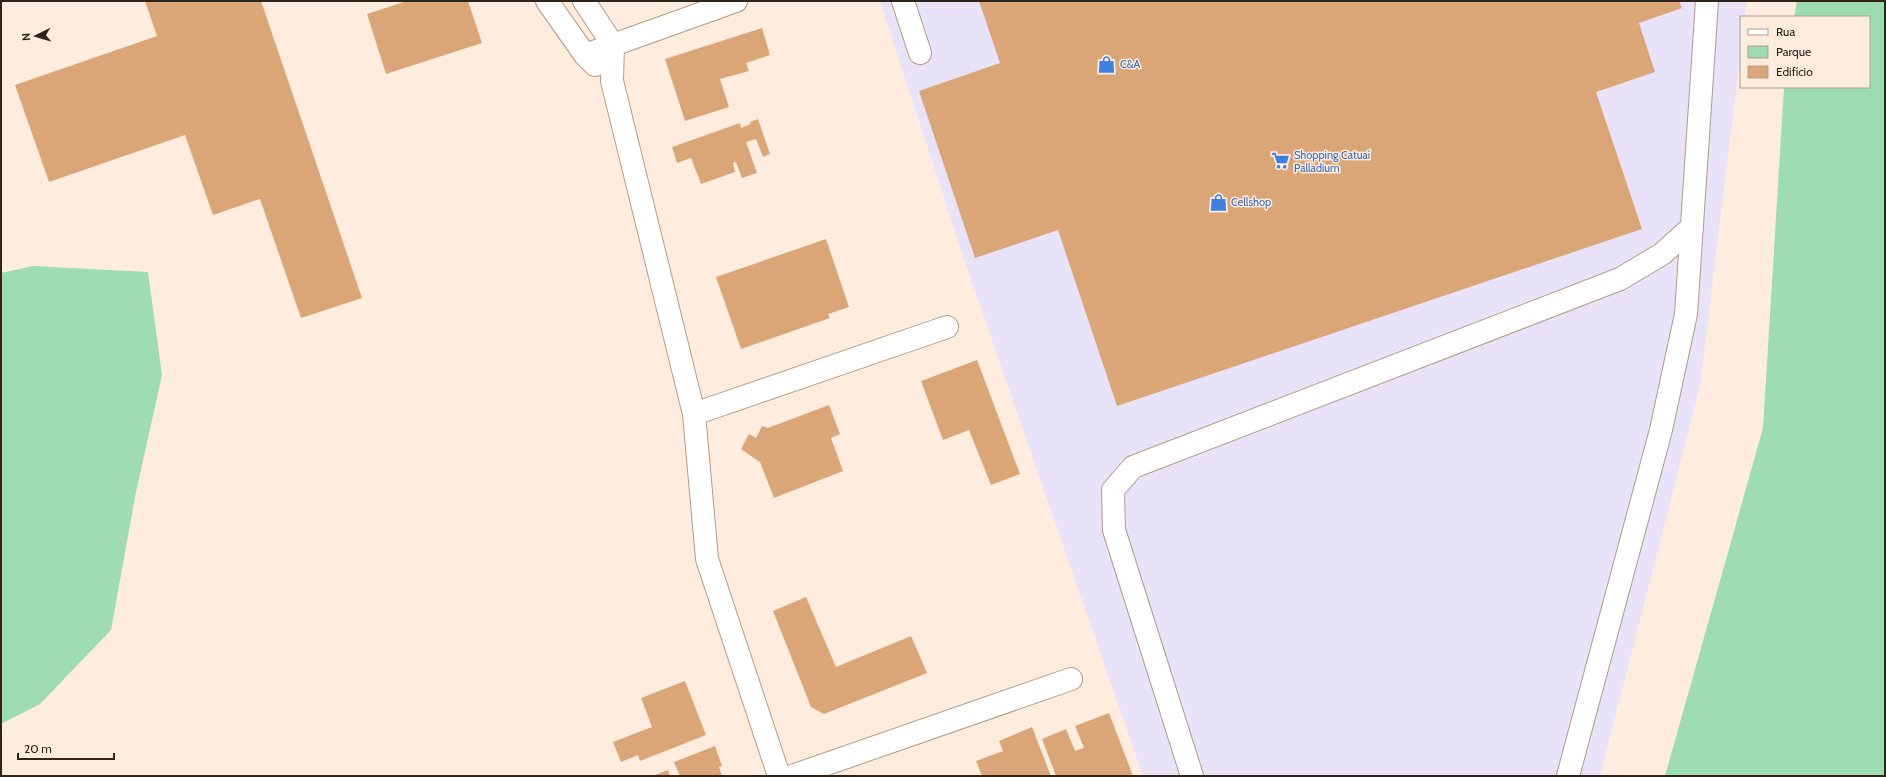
<svg xmlns="http://www.w3.org/2000/svg" width="1886" height="777" font-family="Cabin,sans-serif">
<style>
.commercial{fill:#e8e3f9}
.green{fill:#9edcb2}
.building{fill:#daa677}
.lines{fill:none;stroke-linecap:round;stroke-linejoin:round}
.minor-casing{stroke:#b49a82;stroke-width:24}
.minor{stroke:#fff;stroke-width:22}
.labels{text-anchor:middle;stroke-width:3;stroke-linejoin:round;paint-order:stroke}
.shop-label{font-size:11px;fill:#366cbe;stroke:#feedde;text-anchor:start}
</style>
<rect width="100%" height="100%" fill="#feedde"/>
<path class="commercial" d="M880 1H1747L1745 17H1741V49L1700 386 1600 776H1143L966 265Z"/>
<g class="green">
<path d="M1797 1H1885V776H1665L1763 428 1784 87H1869V17H1794Z"/>
<path d="M33 266 148 272 162 375 136 492 111 630 40 704 1 724V273Z"/>
</g>
<g class="building">
<path d="M145 1H261L362 298 301 318 260 199 213 215 185 135 49 182 15 85 157 36Z"/>
<path d="M407 1H468L482 43 386 74 367 14Z"/>
<path d="M979 1H1679L1682 8 1639 23 1655 72 1596 92 1642 229 1117 406 1058 230 975 258 919 91 1000 63Z"/>
<path d="M762 28 770 55 746 63 749 71 720 79 729 107 685 121 665 59Z"/>
<path d="M758 119 770 154 763 157 756 139 746 142 757 173 742 178 736 162 733 163 735 172 701 184 691 158 677 163 672 147 740 123 741 128 751 124 750 122Z"/>
<path d="M826 239 849 307 828 314 830 318 741 349 716 277Z"/>
<path d="M977 360 1020 474 991 485 969 430 943 440 921 381Z"/>
<path d="M829 405 840 434 831 438 843 471 774 498 760 462 741 449 749 434 756 438 762 426 768 428Z"/>
<path d="M806 597 836 667 911 636 927 673 824 714 811 707 773 611Z"/>
<path d="M685 681 706 735 640 761 638 755 621 762 613 742 652 727 641 698Z"/>
<path d="M1109 713 1133 776H1056L1042 739 1066 729 1075 751 1084 748 1075 726Z"/>
<path d="M1032 727 1051 776H982L976 761 1003 751 999 741Z"/>
<path d="M715 746 722 766 719 767 722 776H680L674 762Z"/>
<path d="M668 770 670 776H653Z"/>
</g>
<g class="lines">
<defs>
<g id="minor">
<path d="M547 1 585 55 595 65"/>
<path d="M584 1 613 45 612 81 694 414 707 559 779 776"/>
<path d="M903 1 920 53"/>
<path d="M585 55 736 1"/>
<path d="M694 414 947 327"/>
<path d="M792 776 1071 679"/>
<path d="M1192 776 1114 530 1113 490 1133 467 1620 279 1662 254 1692 227"/>
<path d="M1568 776 1661 430 1686 314 1707 1"/>
</g>
</defs>
<use href="#minor" class="minor-casing"/>
<use href="#minor" class="minor"/>
</g>
<defs>
<symbol id="shop-bare" viewBox="-9 -9 18 18"><path d="M-5-2.5h2.3a2.7 3.5 0 0 1 5.4 0H5L5.5 6h-11ZM-1.5-2.5h3a1.5 2.3 0 0 0-3 0Z" fill="#3f7fe0" stroke="#feedde" stroke-width="2.5" paint-order="stroke"/></symbol>
<symbol id="supermarket-bare" viewBox="-9 -9 18 18"><path d="M-6-5.5h2.5l.6 2H6L4.5 2H-2.5L-4.4-4H-6ZM-1.5 3.2a1.3 1.3 0 1 0 .1 0ZM3 3.2a1.3 1.3 0 1 0 .1 0Z" fill="#3f7fe0" stroke="#feedde" stroke-width="2.5" paint-order="stroke"/></symbol>
</defs>
<g fill-rule="evenodd">
<use href="#shop-bare" x="1094" y="52" width="25" height="25"/>
<use href="#supermarket-bare" x="1268" y="148" width="25" height="25"/>
<use href="#shop-bare" x="1206" y="190" width="25" height="25"/>
</g>
<g class="labels">
<g class="shop-label">
<text x="1120" y="68">C&amp;A</text>
<text x="1294" y="159">Shopping Catuaí<tspan x="1294" dy="13">Palladium</tspan></text>
<text x="1231" y="206">Cellshop</text>
</g>
</g>
<rect width="1886" height="777" fill="none" stroke="#2e241a" stroke-width="4"/>
<rect x="1740" y="16" width="130" height="72" fill="#feedde" stroke="#ab9d90"/>
<rect x="1748" y="29" width="20" height="6" fill="#ffffff" stroke="#ab9d90"/>
<text x="1776" y="36" font-size="12" fill="#2e241a">Rua</text>
<rect x="1748" y="46" width="20" height="12" fill="#9edcb2" stroke="#ab9d90"/>
<text x="1776" y="56" font-size="12" fill="#2e241a">Parque</text>
<rect x="1748" y="66" width="20" height="12" fill="#daa677" stroke="#ab9d90"/>
<text x="1776" y="76" font-size="12" fill="#2e241a">Edifício</text>
<g transform="translate(36 36) rotate(265)" stroke="#feedde" stroke-width="3" paint-order="stroke">
<path d="M0-3L7 15L0 10L-7 15Z" fill="#2e241a"/>
<text y="-6" font-size="11" font-weight="bold" text-anchor="middle" fill="#2e241a">N</text>
</g>
<path d="M18 753v6h96v-6" fill="none" stroke="#2e241a" stroke-width="2"/>
<text x="24" y="753" font-size="12" fill="#2e241a" stroke="#feedde" stroke-width="3" paint-order="stroke">20 m</text>
</svg>
